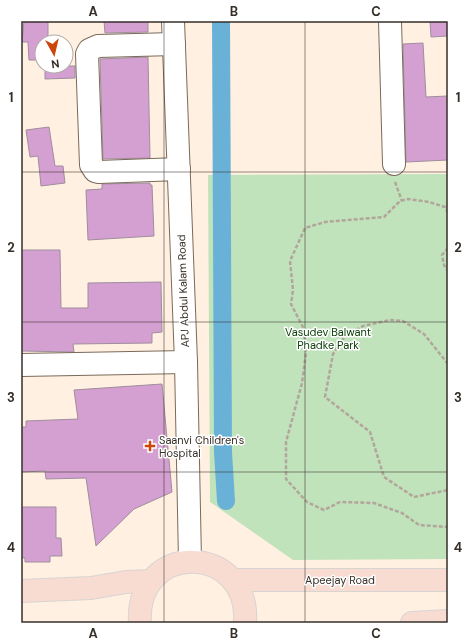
<svg xmlns="http://www.w3.org/2000/svg" width="469" height="644" font-family="'DM Sans',sans-serif">
<style>
.green{fill:#c0e3bc}
.lines{fill:none;stroke-linecap:round;stroke-linejoin:round}
.canal{stroke:#6ab1d8;stroke-width:18}
.building{fill:#d49fd1;stroke:#9f8e9e}
.minor-casing{stroke:#7a6a5a;stroke-width:24}
.major-casing{stroke:#d7d5d4;stroke-width:24}
.path{stroke:#b2a69a;stroke-width:2.5;stroke-dasharray:4 2;stroke-linecap:butt}
.minor{stroke:#fff;stroke-width:22}
.major{stroke:#f8dbd1;stroke-width:22}
.grid{fill:none;stroke:#362f28;stroke-width:1;stroke-opacity:0.55}
.poi-dot{fill:#cc460a;stroke:#fff;stroke-width:1.5}
.labels{text-anchor:middle;stroke-width:3;stroke-linejoin:round;paint-order:stroke}
.street-label{font-size:11px;fill:#362f28;stroke:#fff}
.park-label{font-size:11px;fill:#073b05;stroke:#fff}
.poi-label{font-size:11px;fill:#362f28;stroke:#fff;text-anchor:start}
.neatline{fill:none;stroke:#362f28;stroke-width:1.5}
.grid-label{font-size:13px;text-anchor:middle;font-weight:bold;fill:#362f28}
</style>
<rect width="100%" height="100%" fill="#fff0e1"/>
<path class="green" d="M448 174V559L293 560 210 502 208 175Z"/>
<g class="lines">
<path class="canal" d="M221 21 223 452 226 501"/>
</g>
<g class="building">
<path d="M24 21H48V42H42V60H29L28 42H22Z"/>
<path d="M104 21H148V32L105 33Z"/>
<path d="M430 21H448V36L431 37Z"/>
<path d="M423 43 426 97 448 96V160L406 162 403 44Z"/>
<path d="M148 57 150 158 103 159 100 59Z"/>
<path d="M45 66H75V78L45 79Z"/>
<path d="M49 127 55 166H63L65 183 41 186 38 156 30 157 26 130Z"/>
<path d="M150 183V185H152L154 236 88 240 86 190 102 189V184Z"/>
<path d="M21 250H60L61 308H88V283L161 282 162 332 152 333V343L73 344 74 352 21 351Z"/>
<path d="M162 384 172 492 134 509 96 546 86 478 46 479 45 471 21 472V427H26V421L78 419 74 390Z"/>
<path d="M21 507H56V538H61L62 556H50V562H25V558H21Z"/>
</g>
<g class="lines">
<defs>
<g id="minor">
<path d="M173 21 186 362 190 561"/>
<path d="M390 21 394 164"/>
<path d="M174 44 98 46 89 50 87 54 91 165 95 171 99 172 179 169"/>
<path d="M21 365 186 362"/>
</g>
<g id="major">
<path d="M233 580H448"/>
<path d="M21 591 91 588 126 582 151 581"/>
<path d="M140 623C135 540 251 543 245 623"/>
<path d="M412 623 448 621"/>
</g>
</defs>
<use href="#minor" class="minor-casing"/>
<use href="#major" class="major-casing"/>
<g class="path">
<path d="M395 182 402 201"/>
<path d="M448 213 445 207 429 202 408 199 400 201 384 217 325 222 305 228 290 261 293 290 291 304 304 329 306 353 302 383 286 442V479L307 502 324 510 340 502 374 503 402 513 419 525 448 527"/>
<path d="M448 248 442 255 444 265 448 271"/>
<path d="M448 364 424 334 403 321 390 320 363 326 345 336 333 354 325 397 370 432 384 477 414 497 448 490"/>
</g>
<use href="#minor" class="minor"/>
<use href="#major" class="major"/>
</g>
<path class="grid" d="M164 21V623M305 21V623M21 172H448M21 322H448M21 472H448"/>
<path class="poi-dot" d="M148 440h4v4h4v4h-4v4h-4v-4h-4v-4h4z"/>
<g class="labels">
<g class="street-label">
<text transform="translate(183 291) rotate(-92)" y="4">APJ Abdul Kalam Road</text>
<text x="340" y="584">Apeejay Road</text>
</g>
<g class="park-label">
<text x="328" y="336">Vasudev Balwant<tspan x="328" dy="13">Phadke Park</tspan></text>
</g>
<g class="poi-label">
<text x="159" y="444">Saanvi Children's<tspan x="159" dy="13">Hospital</tspan></text>
</g>
</g>
<rect width="469" height="644" fill="none" stroke="#ffffff" stroke-width="44"/>
<g transform="translate(54 54) rotate(172)"><circle r="19" fill="#ffffff" stroke="#afaca9"/>
<path d="M0-3L7 15L0 10L-7 15Z" fill="#cc460a"/>
<text y="-6" font-size="11" font-weight="bold" text-anchor="middle" fill="#362f28">N</text>
</g>
<rect x="22" y="22" width="425" height="600" class="neatline"/>
<g class="grid-label">
<text x="93" y="16">A</text>
<text x="234" y="16">B</text>
<text x="376" y="16">C</text>
<text x="11" y="102">1</text>
<text x="458" y="102">1</text>
<text x="11" y="252">2</text>
<text x="458" y="252">2</text>
<text x="11" y="402">3</text>
<text x="458" y="402">3</text>
<text x="11" y="552">4</text>
<text x="458" y="552">4</text>
<text x="93" y="638">A</text>
<text x="234" y="638">B</text>
<text x="376" y="638">C</text>
</g>
</svg>
